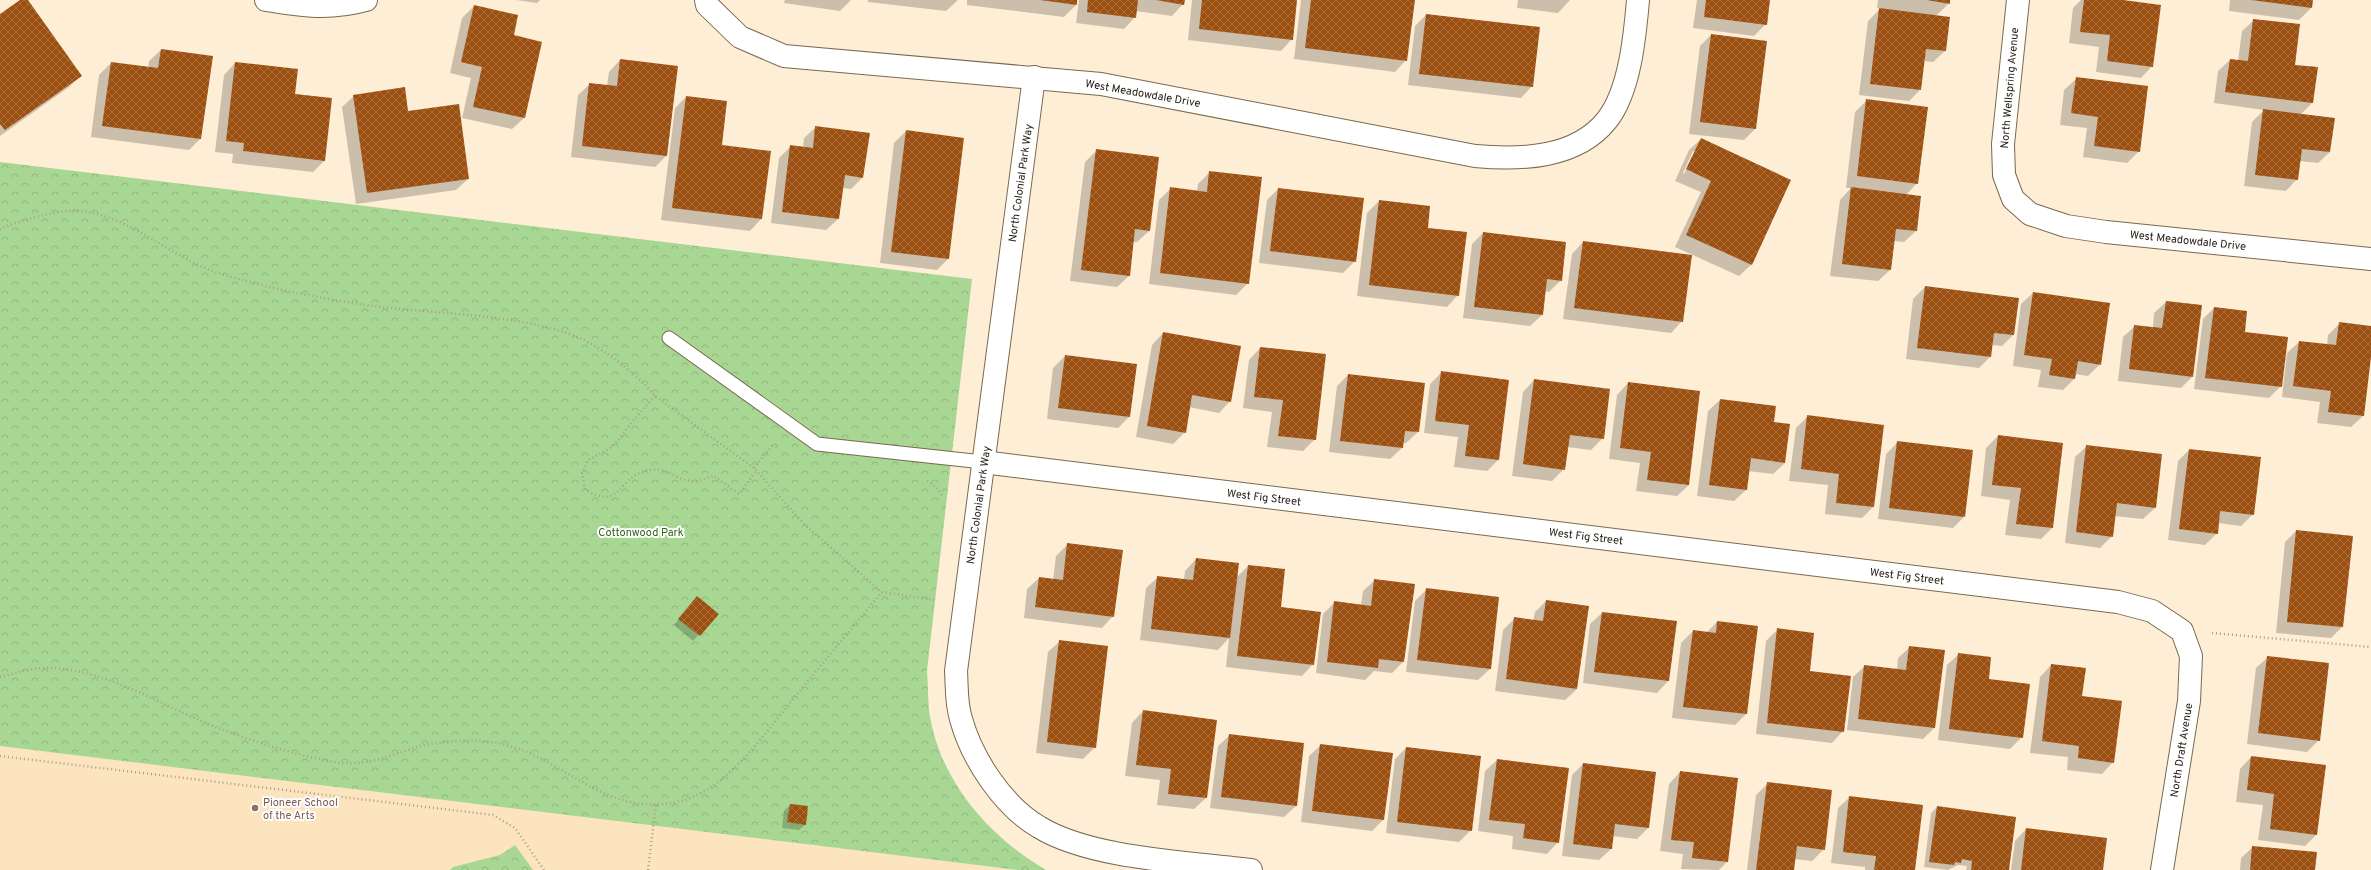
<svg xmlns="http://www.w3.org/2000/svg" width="2371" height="870" font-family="Overpass,sans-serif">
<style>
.built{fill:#fbe4be}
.park{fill:url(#park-crowns)}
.shadow{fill:#0003;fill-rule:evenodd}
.building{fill:url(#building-cross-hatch)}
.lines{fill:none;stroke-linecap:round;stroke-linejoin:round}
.lane-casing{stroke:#7a694d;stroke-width:15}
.street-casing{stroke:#7a694d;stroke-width:24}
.path{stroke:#ab9e8b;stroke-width:2.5;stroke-dasharray:1 3;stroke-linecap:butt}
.lane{stroke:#fff;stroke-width:13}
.street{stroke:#fff;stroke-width:22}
.education-dot{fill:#8d6e63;stroke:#fefefe;stroke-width:1.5}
.labels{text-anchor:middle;stroke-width:4;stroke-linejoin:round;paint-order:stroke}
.street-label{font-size:11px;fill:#211a0f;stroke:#fefefe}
.park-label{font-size:11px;fill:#326616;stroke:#fefefe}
.education-label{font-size:11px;fill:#785e54;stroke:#fefefe;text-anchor:start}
</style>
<defs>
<pattern id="park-crowns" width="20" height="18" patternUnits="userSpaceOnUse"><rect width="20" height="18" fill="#a7d793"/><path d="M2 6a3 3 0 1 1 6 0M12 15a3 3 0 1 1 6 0" fill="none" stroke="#8fb87e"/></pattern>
<pattern id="building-cross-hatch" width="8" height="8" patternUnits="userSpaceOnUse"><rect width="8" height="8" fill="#9d4f10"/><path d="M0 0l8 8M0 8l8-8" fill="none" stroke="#a66f42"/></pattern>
</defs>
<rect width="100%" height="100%" fill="#feeed5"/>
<path class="built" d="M0 746 1019 870H0Z"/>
<g class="park">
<path d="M0 162 972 279 927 671C928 684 928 698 929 711 939 780 988 836 1046 870H1019L0 746Z"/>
<path d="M515 845 533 870H450L453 867 500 855Z"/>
</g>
<g class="shadow">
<path d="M21 0H27L80 76 69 87 0 136V15Z"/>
<path d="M516 0H540L537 3Z"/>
<path d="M785 0H851L840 11 784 3Z"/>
<path d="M868 0H958L946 11 868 2Z"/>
<path d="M967 0H1076V5L1064 17 967 5Z"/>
<path d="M1079 0H1184L1183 4 1172 16 1136 11 1135 17 1124 29 1076 23Z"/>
<path d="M1192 0H1296L1292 39 1281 51 1188 40Z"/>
<path d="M1301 0H1414L1406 60 1395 72 1294 59Z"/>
<path d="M1518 0H1570L1558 13 1517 8Z"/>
<path d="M1697 0H1769L1766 24 1754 36 1693 28Z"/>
<path d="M1878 0H1949V3L1936 16 1945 51 1933 62 1924 61 1920 90 1909 101 1859 95 1868 21 1881 8H1877Z"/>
<path d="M2081 0H2115L2152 66 2141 78 2096 72 2099 47 2069 43 2073 8Z"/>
<path d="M2230 0H2312L2311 8 2299 20 2229 11Z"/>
<path d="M474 6 513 36 541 43 524 118 512 129 462 118 471 78 450 73 462 18Z"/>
<path d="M1426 15 1532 86 1521 98 1408 85 1415 26Z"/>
<path d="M2254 20 2293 66 2317 68 2312 103 2300 115 2330 152 2318 163 2300 161 2297 179 2286 191 2244 186 2252 122 2264 110 2214 103 2218 71 2230 60 2238 61 2242 31Z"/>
<path d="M1711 35 1755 129 1744 140 1689 134 1700 46Z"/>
<path d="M161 50 200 139 189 150 91 137 99 75 111 63 148 68 149 61Z"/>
<path d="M620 60 666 156 655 167 571 157 578 95 590 84 607 86 609 72Z"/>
<path d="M235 63 294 94 325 160 313 172 232 163 233 154 215 152 224 75Z"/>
<path d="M2076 79 2139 151 2127 163 2083 157 2087 128 2060 125 2064 90Z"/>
<path d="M354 96 407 112 468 179 456 190 356 204 342 107Z"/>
<path d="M686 97 720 146 770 152 761 219 750 231 661 220 675 108Z"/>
<path d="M1867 100 1917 183 1906 195 1916 231 1904 242 1893 241 1890 270 1878 281 1830 276 1840 200 1851 188H1846L1855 112Z"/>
<path d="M816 127 862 178 851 189 842 188 838 219 826 230 771 223 779 158 791 146 803 148 804 138Z"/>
<path d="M906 131 948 259 937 270 880 263 894 143Z"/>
<path d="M1701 139 1790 180 1751 265 1739 276 1675 247 1701 192 1675 181 1689 150ZM1693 151H1695L1684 174 1683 173Z"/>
<path d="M1097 150 1149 231 1137 242H1133L1129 276 1117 287 1070 281 1085 162Z"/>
<path d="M1210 172 1248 283 1236 295 1149 284 1159 200 1171 188 1197 192 1198 184Z"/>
<path d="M1278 189 1355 261 1343 273 1259 263 1267 200Z"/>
<path d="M1379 201 1427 229 1458 295 1447 307 1357 296 1367 213Z"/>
<path d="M1483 233 1561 280 1549 292 1545 291 1542 315 1530 326 1463 318 1472 244Z"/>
<path d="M1583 242 1682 321 1671 333 1563 319 1572 254Z"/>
<path d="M1925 287 2013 335 2002 346 1992 345 1991 356 1979 368 1906 359 1913 299Z"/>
<path d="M2033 293 2100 364 2088 376 2075 374 2074 379 2063 390 2038 387 2041 370 2013 366 2021 304Z"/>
<path d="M2166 302 2192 377 2181 388 2118 381 2123 337 2135 326 2153 328 2154 313Z"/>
<path d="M2214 308 2244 333 2281 386 2269 398 2194 389 2203 319Z"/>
<path d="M2340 323 2371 327V349L2363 416 2351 427 2317 423 2320 402 2282 397 2287 353 2299 342 2327 345 2328 335Z"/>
<path d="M1163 333 1230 401 1219 413 1189 407 1185 432 1173 444 1136 437 1152 345Z"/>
<path d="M1260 348 1315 439 1303 451 1267 447 1272 412 1243 408 1249 360Z"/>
<path d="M1065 356 1129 417 1118 428 1047 419 1053 368Z"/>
<path d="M1442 372 1498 460 1487 471 1454 467 1458 437 1424 433 1430 384Z"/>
<path d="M1348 375 1418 432 1406 443H1402V448L1390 459 1329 452 1337 386Z"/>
<path d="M1534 380 1603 438 1591 450 1567 447 1564 469 1552 481 1512 476 1523 392Z"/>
<path d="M1628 383 1689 485 1677 496 1636 491 1640 463 1609 459 1617 395Z"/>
<path d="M1720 400 1775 407 1773 422 1785 463 1773 474 1748 471 1746 490 1734 501 1697 496 1708 411Z"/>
<path d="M1808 416 1873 507 1862 518 1825 514 1828 485 1789 481 1796 428Z"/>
<path d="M1998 436 2052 528 2041 539 2005 535 2010 500 1981 496 1986 448Z"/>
<path d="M1898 442 1972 451 1964 517 1953 528 1878 519 1886 454Z"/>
<path d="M2087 446 2155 508 2143 519 2114 516 2112 536 2100 548 2065 543 2075 457Z"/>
<path d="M2189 450 2253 514 2241 526 2218 523 2217 533 2205 545 2168 540 2178 461Z"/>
<path d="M2296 531 2342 627 2331 638 2276 633 2285 542Z"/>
<path d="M1068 544 1113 616 1102 628 1024 618 1027 589 1039 578 1053 580 1056 556Z"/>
<path d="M1196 559 1237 577 1248 566 1280 608 1313 664 1302 676 1226 667 1229 638 1218 650 1140 640 1146 588 1158 577 1184 580 1185 571Z"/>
<path d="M1375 580 1404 661 1392 673 1374 671 1365 680 1316 673 1323 614 1335 602 1361 605 1363 591Z"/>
<path d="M1427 589 1490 669 1478 680 1406 672 1415 601Z"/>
<path d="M1546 601 1577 689 1565 700 1495 691 1503 630 1515 618 1533 621 1535 612Z"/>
<path d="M692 603 717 614 693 641 674 625Z"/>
<path d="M1602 613 1676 622 1668 681 1657 693 1583 683 1590 624Z"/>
<path d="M1717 622 1757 627 1746 714 1735 725 1672 718 1681 643 1693 631 1706 633Z"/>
<path d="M1778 629 1809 672 1843 731 1832 743 1756 734 1766 641Z"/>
<path d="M1060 641 1095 747 1083 759 1036 753 1048 652Z"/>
<path d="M1910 647 1934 728 1923 739 1847 730 1853 677 1865 666 1897 670 1898 658Z"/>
<path d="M1959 654 1988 680 2022 737 2010 749 1938 740 1947 665Z"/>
<path d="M2268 657 2319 740 2307 752 2247 744 2256 668Z"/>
<path d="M2051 665 2081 697 2113 762 2102 774 2067 770 2068 757 2030 753 2040 677Z"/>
<path d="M1143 711 1206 798 1194 809 1157 805 1160 780 1125 776 1132 723Z"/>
<path d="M1230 735 1296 806 1284 817 1210 808 1218 746Z"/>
<path d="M1321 745 1383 820 1372 831 1301 822 1309 756Z"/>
<path d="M1406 748 1471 830 1459 842 1386 833 1395 759Z"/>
<path d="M2251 757 2316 835 2305 846 2258 840 2263 805 2236 802 2240 769Z"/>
<path d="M1497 760 1558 842 1547 854 1512 849 1513 836 1478 831 1485 771Z"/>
<path d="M1583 764 1648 828 1637 839 1612 836 1611 849 1599 860 1562 856 1572 775Z"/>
<path d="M1680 772 1727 862 1719 870 1681 869 1683 854 1660 851 1669 784Z"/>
<path d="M1768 783 1824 849 1812 861 1794 859 1793 870H1747L1756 795Z"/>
<path d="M1850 797 1914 870H1865V867L1831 863 1838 808Z"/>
<path d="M790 805 805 825 799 830 782 828 784 811Z"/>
<path d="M1937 807 2008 870H1966L1967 866 1958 865 1948 870 1924 867 1931 813Z"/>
<path d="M2026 829 2102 870H2011L2015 841Z"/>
<path d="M2253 847 2314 870H2240L2241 858Z"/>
</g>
<g class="building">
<path d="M20 0H28L82 76 5 130 0 124V14Z"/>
<path d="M1040 0H1077V5Z"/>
<path d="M1088 0H1138L1136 18 1087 12Z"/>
<path d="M1156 0H1185L1184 5Z"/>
<path d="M1202 0H1297L1293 40 1199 29Z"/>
<path d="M1311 0H1415L1407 61 1305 48Z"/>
<path d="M1706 0H1770L1767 25 1704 17Z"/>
<path d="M1927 0H1950V4Z"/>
<path d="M2084 0H2123L2161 5 2153 67 2107 61 2110 35 2080 32Z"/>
<path d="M2251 0H2313L2312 8Z"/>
<path d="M474 5 518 15 514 35 542 42 525 118 473 107 482 67 461 62Z"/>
<path d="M1879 8 1950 17 1946 51 1926 49 1921 90 1870 84Z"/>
<path d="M1426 14 1540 27 1533 87 1419 74Z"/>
<path d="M2253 19 2300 24 2295 65 2318 67 2313 103 2225 92 2230 59 2248 61Z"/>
<path d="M1711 34 1767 41 1756 129 1700 122Z"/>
<path d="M161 49 213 56 201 139 102 126 111 62 158 68Z"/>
<path d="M620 59 678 66 667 156 582 146 589 83 617 86Z"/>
<path d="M235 62 298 69 295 94 332 98 325 161 243 151 244 143 226 141Z"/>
<path d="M2076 77 2148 86 2140 152 2094 146 2098 117 2071 113Z"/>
<path d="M405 87 408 111 459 104 469 179 367 193 353 95Z"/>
<path d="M686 96 727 101 722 145 771 151 762 219 672 208Z"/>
<path d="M1866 99 1928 107 1918 184 1857 176Z"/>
<path d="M2263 109 2335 118 2330 152 2302 149 2298 180 2255 175Z"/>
<path d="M815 126 870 133 863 178 845 175 839 219 782 212 790 145 813 148Z"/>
<path d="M906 130 964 138 949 259 891 252Z"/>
<path d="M1701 138 1791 180 1752 265 1686 235 1711 181 1686 169Z"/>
<path d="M1096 149 1159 157 1150 231 1135 229 1130 276 1081 270Z"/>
<path d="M1209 171 1262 177 1249 284 1160 273 1170 187 1207 192Z"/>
<path d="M1851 187 1921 196 1917 231 1896 229 1891 270 1842 264Z"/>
<path d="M1278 188 1364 198 1356 262 1270 251Z"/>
<path d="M1379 200 1430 206 1428 228 1467 232 1459 296 1369 285Z"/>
<path d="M1483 232 1566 242 1562 281 1547 279 1543 315 1474 307Z"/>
<path d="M1583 241 1692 255 1683 322 1574 308Z"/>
<path d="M1925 286 2019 298 2014 335 1994 333 1991 357 1917 348Z"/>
<path d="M2033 292 2110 303 2101 365 2078 361 2075 379 2049 375 2052 359 2024 355Z"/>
<path d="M2166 301 2202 305 2193 377 2129 369 2134 325 2162 328Z"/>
<path d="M2214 307 2247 311 2245 332 2288 337 2282 387 2205 378Z"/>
<path d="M2339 322 2371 326V357L2364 416 2328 412 2331 391 2293 386 2299 341 2336 345Z"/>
<path d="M1163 332 1241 346 1231 402 1192 395 1186 433 1147 426Z"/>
<path d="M1260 347 1326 354 1316 440 1278 436 1283 400 1254 397Z"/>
<path d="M1065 355 1137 364 1130 417 1058 408Z"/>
<path d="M1441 371 1509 380 1499 460 1465 456 1469 425 1435 421Z"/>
<path d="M1348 374 1425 383 1419 432 1405 431 1403 448 1340 441Z"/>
<path d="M1534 379 1610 389 1604 439 1570 435 1565 470 1523 464Z"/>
<path d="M1628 382 1700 391 1689 485 1647 480 1651 452 1620 448Z"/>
<path d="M1720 399 1776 406 1774 422 1790 424 1785 463 1751 458 1747 490 1709 485Z"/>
<path d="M1807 415 1884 425 1874 507 1836 503 1839 474 1801 469Z"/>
<path d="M1998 435 2063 443 2053 528 2016 524 2021 488 1992 485Z"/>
<path d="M1897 441 1973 450 1965 517 1889 508Z"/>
<path d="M2086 445 2162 454 2156 508 2117 503 2113 537 2076 532Z"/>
<path d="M2189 449 2261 457 2254 515 2220 511 2218 534 2179 529Z"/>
<path d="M2296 530 2353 536 2343 627 2287 622Z"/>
<path d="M1067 543 1123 550 1114 617 1035 607 1039 577 1063 580Z"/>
<path d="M1196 558 1239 563 1230 638 1151 629 1157 576 1193 580Z"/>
<path d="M1248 565 1285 569 1281 607 1321 612 1314 665 1237 656Z"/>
<path d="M1374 579 1415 584 1404 662 1379 659 1378 668 1327 662 1334 601 1371 606Z"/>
<path d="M1426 588 1499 597 1491 669 1417 660Z"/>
<path d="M697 596 719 614 700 636 678 619Z"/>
<path d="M1546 600 1589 606 1577 689 1506 679 1514 617 1543 621Z"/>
<path d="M1602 612 1677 621 1669 681 1594 672Z"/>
<path d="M1717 621 1758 626 1747 714 1683 707 1693 630 1716 633Z"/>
<path d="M1777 628 1814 633 1810 671 1851 676 1844 732 1767 723Z"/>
<path d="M1059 640 1108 646 1096 748 1047 742Z"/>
<path d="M1909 646 1945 650 1935 728 1858 719 1864 665 1906 670Z"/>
<path d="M1958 653 1991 657 1989 679 2030 684 2023 738 1949 729Z"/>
<path d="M2267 656 2329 663 2320 741 2258 733Z"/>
<path d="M2051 664 2086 668 2082 696 2122 701 2114 763 2078 758 2079 746 2042 741Z"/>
<path d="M1143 710 1217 720 1207 798 1168 794 1171 769 1136 765Z"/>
<path d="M1229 734 1304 743 1297 806 1221 797Z"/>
<path d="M1320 744 1393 753 1384 820 1312 811Z"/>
<path d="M1406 747 1481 756 1472 831 1397 822Z"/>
<path d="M2251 756 2326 765 2317 835 2270 829 2274 794 2247 790Z"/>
<path d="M1497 759 1569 768 1559 843 1523 838 1525 824 1489 820Z"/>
<path d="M1583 763 1656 772 1649 828 1615 824 1612 849 1573 844Z"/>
<path d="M1680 771 1738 778 1728 862 1692 858 1694 842 1671 840Z"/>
<path d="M1767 782 1832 790 1825 850 1797 846 1794 870H1756Z"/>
<path d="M1849 796 1923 805 1915 870H1874L1876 856 1843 852Z"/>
<path d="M790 804 808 806 806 825 787 822Z"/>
<path d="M1937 806 2016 817 2009 870H1971L1972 861 1962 859 1961 863 1955 862 1954 865 1929 862Z"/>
<path d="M2026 828 2107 838 2103 870H2021Z"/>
<path d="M2252 846 2317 852 2315 870H2250Z"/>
</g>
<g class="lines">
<defs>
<path id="lane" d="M669 338 817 444 983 462"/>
<g id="street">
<path d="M266 0C302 6 330 10 366 0"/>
<path d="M706 0 707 5 740 37 784 56 1101 84 1475 156C1520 160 1576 159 1607 120 1630 91 1635 35 1638 0"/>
<path d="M2018 0 2003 144 2004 175 2013 199 2030 214 2066 226 2106 232 2371 259"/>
<path d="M1034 77 956 671C957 686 956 704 961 719 972 759 1003 806 1039 827 1091 859 1190 862 1251 870"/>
<path d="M983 462 2118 602 2152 611 2182 631 2191 656 2189 701 2162 870"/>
</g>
</defs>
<use href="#lane" class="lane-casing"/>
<use href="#street" class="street-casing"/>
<g class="path">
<path d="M0 229C18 221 63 208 82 211 135 218 174 261 225 275 271 289 319 298 366 305 430 314 504 313 564 332 595 341 635 372 655 396L754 468 804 524 882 592 936 600"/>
<path d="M655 396 631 423 618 441 610 448 588 460 582 473 585 489C619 512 618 478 645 471 667 466 672 478 690 481 697 482 707 478 714 476L739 494 756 471"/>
<path d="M754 468 772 446 778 447"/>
<path d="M927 481 936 487 943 497"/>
<path d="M2212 633 2371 647"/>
<path d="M0 677C17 673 37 666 55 668 106 672 151 699 197 719 237 737 298 757 342 763 370 766 395 753 421 746 447 740 480 738 506 745 551 756 585 792 630 802 646 806 669 805 685 800 731 785 768 729 798 693 826 659 854 626 882 592"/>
<path d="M0 756 493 815 515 828 544 870"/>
<path d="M648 870 656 804"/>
</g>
<use href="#lane" class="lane"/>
<use href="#street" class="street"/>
</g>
<circle class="education-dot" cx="255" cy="808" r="4"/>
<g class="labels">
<g class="street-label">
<text transform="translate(2009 88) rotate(-85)" y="4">North Wellspring Avenue</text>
<text transform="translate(1143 93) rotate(10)" y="4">West Meadowdale Drive</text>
<text transform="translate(1020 183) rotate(-82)" y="4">North Colonial Park Way</text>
<text transform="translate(2188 240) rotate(6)" y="4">West Meadowdale Drive</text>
<text transform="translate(1264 497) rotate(7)" y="4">West Fig Street</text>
<text transform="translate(978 505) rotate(-82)" y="4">North Colonial Park Way</text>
<text transform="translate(1586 536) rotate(7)" y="4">West Fig Street</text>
<text transform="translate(1907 576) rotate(7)" y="4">West Fig Street</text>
<text transform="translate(2181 750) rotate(-81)" y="4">North Draft Avenue</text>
</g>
<g class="park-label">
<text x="641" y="536">Cottonwood Park</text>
</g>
<g class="education-label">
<text x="263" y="806">Pioneer School<tspan x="263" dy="13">of the Arts</tspan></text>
</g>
</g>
</svg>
